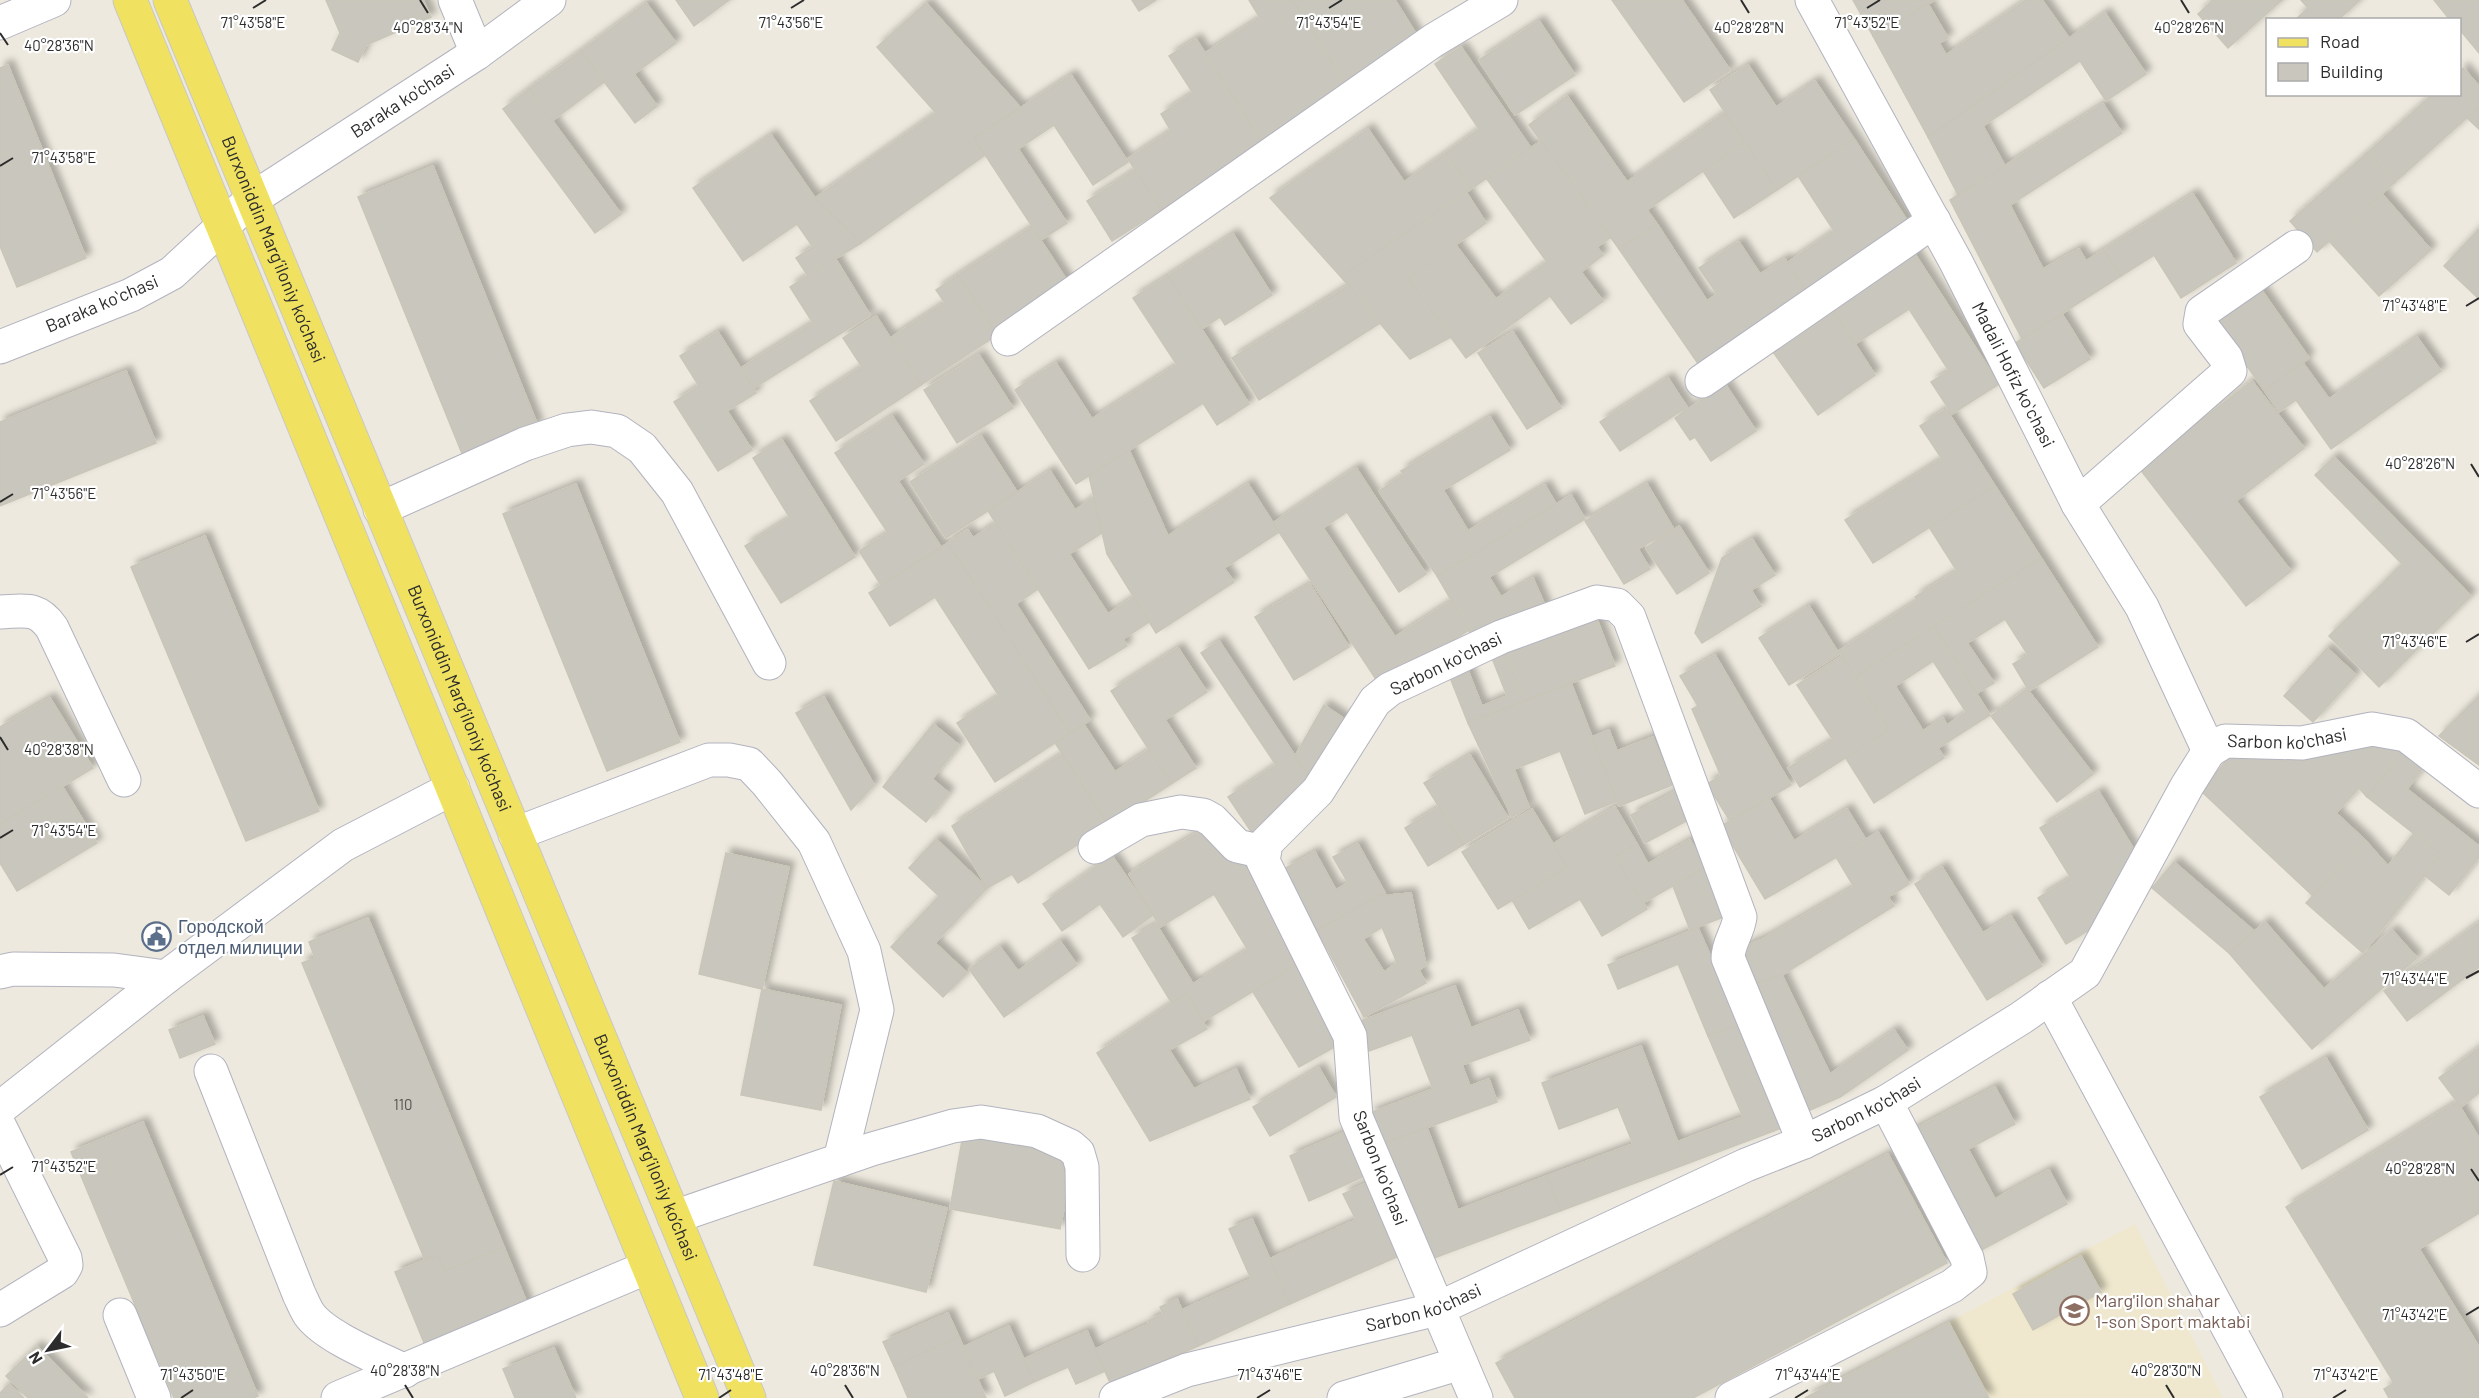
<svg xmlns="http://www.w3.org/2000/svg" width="2479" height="1398" font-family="Barlow,sans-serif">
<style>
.education{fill:#efe8ce}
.building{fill:#c9c7bd;stroke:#c9c5b8;stroke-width:1.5;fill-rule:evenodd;filter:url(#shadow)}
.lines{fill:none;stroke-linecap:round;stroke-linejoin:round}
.minor-casing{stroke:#b2b3bf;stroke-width:35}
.major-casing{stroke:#c8c8c8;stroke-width:35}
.minor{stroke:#fff;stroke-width:33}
.major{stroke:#f0e260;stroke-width:33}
.ticks{fill:none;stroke:#2c2c2c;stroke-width:2}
.labels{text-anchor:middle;stroke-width:4.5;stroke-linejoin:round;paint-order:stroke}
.number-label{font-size:15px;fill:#535350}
.street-label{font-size:18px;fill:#2c2c2c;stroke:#fff}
.service-label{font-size:18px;fill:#4e5e75;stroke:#fff;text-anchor:start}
.education-label{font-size:18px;fill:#785e54;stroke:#fff;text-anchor:start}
.ticks-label{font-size:15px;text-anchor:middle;fill:#2c2c2c;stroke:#fff;stroke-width:4.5;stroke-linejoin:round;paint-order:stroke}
</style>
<defs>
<filter id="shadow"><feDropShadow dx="5.5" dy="-5.5" stdDeviation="3" flood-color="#0004"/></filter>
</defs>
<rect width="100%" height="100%" fill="#ede9de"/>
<path class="education" d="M2135 1224 2223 1398H1803Z"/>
<g class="building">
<path d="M326 0H423L431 17 366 45 358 62 332 50 340 33Z"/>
<path d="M676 0H729L694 26Z"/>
<path d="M1132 0H1156L1139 11Z"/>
<path d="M1249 0H1293L1350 89 1263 144 1205 53 1260 18Z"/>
<path d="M1293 0H1395L1418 37 1346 84Z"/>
<path d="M1612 0H1682L1730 70 1684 102Z"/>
<path d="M1853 0H1935L1873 36Z"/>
<path d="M2026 0H2042L2069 38 1928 137 1873 36 1928 4 1948 38 1939 43 1946 55Z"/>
<path d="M2213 0H2282L2228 48 2198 14Z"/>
<path d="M2301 0H2360L2338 20H2295L2308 8Z"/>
<path d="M2434 0H2479V53L2460 30V20H2450Z"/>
<path d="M646 3 676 43 634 74 657 106 635 123 581 51Z"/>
<path d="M926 3 1020 107 974 138 985 155 861 243 815 198 936 113 877 47Z"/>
<path d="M2105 13 2146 74 2106 101 2080 61 1983 126 2005 166 1958 195 1928 137Z"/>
<path d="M1539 21 1575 75 1515 115 1479 60Z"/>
<path d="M1196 39 1263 144 1161 210 1128 159 1171 131 1161 114 1193 93 1169 56Z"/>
<path d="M1461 47 1531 148 1471 189 1446 153 1479 129 1435 64Z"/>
<path d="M581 51 604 82 552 121 529 89Z"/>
<path d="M8 65 86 258 17 287 0 246V68Z"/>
<path d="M1748 65 1776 107 1815 81 1854 139 1777 190 1710 90Z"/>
<path d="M2463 68 2479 86V107L2394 183 2367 153 2433 94H2460V71Z"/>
<path d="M1071 75 1128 162 1093 185 1054 125 1018 149 1067 223 1041 240 974 138Z"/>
<path d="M529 89 621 214 595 233 503 109Z"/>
<path d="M1567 96 1627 182 1724 113 1745 142 1647 210 1657 224 1619 249 1529 125Z"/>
<path d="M2103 104 2122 133 2010 205 2043 269 2079 249 2086 261 2104 250 2121 276 2022 339 1950 200Z"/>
<path d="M2479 107V129L2467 118Z"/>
<path d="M1368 129 1404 182 1446 153 1471 189 1341 277 1270 198Z"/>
<path d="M771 135 815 198 861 243 808 276 796 258 813 247 797 224 743 261 693 188Z"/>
<path d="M1854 139 1910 225 1807 293 1787 263 1834 231 1798 176Z"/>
<path d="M1541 141 1611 237 1597 247 1603 255 1581 272 1603 301 1571 324 1550 296 1466 358 1408 279 1455 244 1496 299 1547 262 1486 178Z"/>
<path d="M1745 142 1777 190 1734 218 1703 171Z"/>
<path d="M2367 153 2394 183 2317 252 2290 221Z"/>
<path d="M433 166 538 426 463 456 358 197Z"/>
<path d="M1135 170 1161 210 1112 241 1087 201Z"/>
<path d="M1466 192 1486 223 1408 279 1451 337 1410 359 1341 277Z"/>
<path d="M2193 194 2236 263 2181 298 2154 255 2121 276 2104 250Z"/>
<path d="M2382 194 2431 250 2379 296 2329 241Z"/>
<path d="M1657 224 1707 301 1717 294 1699 268 1739 242 1760 274 1785 259 1807 293 1699 365 1619 249Z"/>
<path d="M1032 227 1070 285 996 333 958 275Z"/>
<path d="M2479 229V299L2444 266Z"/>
<path d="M1233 234 1272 295 1225 325 1220 317 1202 329 1168 276Z"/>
<path d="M1909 245 1999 384 1952 414 1931 382 1949 371 1909 309 1855 344 1826 299Z"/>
<path d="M835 258 870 315 754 388 741 368 813 323 790 287Z"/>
<path d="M958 275 997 335 921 385 890 338 945 303 936 290Z"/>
<path d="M1168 276 1249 404 1217 425 1203 403 1076 484 1015 390 1056 363 1092 419 1177 365 1133 298Z"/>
<path d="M1349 285 1380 323 1259 400 1232 358Z"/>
<path d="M2260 288 2309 358 2264 390 2214 320Z"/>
<path d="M1826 299 1875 375 1818 415 1766 342Z"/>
<path d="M2062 314 2090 359 2044 388 2015 343Z"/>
<path d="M876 316 921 385 836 441 810 401 862 367 843 338Z"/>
<path d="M718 332 756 393 727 411 752 450 718 471 674 402 699 386 680 356Z"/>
<path d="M1513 332 1561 408 1527 429 1478 353Z"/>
<path d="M2417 337 2441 371 2331 449 2296 400 2279 412 2264 390 2303 363 2329 399Z"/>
<path d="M979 355 1013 408 957 443 924 390Z"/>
<path d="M126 371 156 443 0 506V422Z"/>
<path d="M1668 378 1687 407 1620 451 1600 422Z"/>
<path d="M2252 381 2304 448 2236 501 2291 571 2246 606 2139 468Z"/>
<path d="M1725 384 1756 431 1711 461 1695 437 1690 440 1675 418Z"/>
<path d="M1946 409 1995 486 1873 563 1845 520 1942 459 1920 426Z"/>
<path d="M892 416 924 464 898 481 941 547 881 585 859 551 888 533 835 453Z"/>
<path d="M1490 417 1510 450 1443 490 1468 531 1545 485 1556 504 1437 576 1379 491 1404 475 1401 471Z"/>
<path d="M981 436 1017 492 946 538 910 482Z"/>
<path d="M782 440 855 557 781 603 745 546 790 518 753 458Z"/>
<path d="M1129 450 1168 536 1248 484 1279 532 1224 568 1234 582 1156 633 1107 554 1089 476Z"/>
<path d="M2334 457 2471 596 2379 687 2329 636 2402 564 2315 475Z"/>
<path d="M1356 468 1426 574 1399 592 1347 512 1323 528 1395 637 1453 600 1469 630 1381 687 1273 523Z"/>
<path d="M1050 471 1075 510 1093 498 1102 533 1069 554 1108 614 1134 597 1149 622 1123 639 1127 646 1089 669 988 511Z"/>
<path d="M576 484 680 742 607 771 503 514Z"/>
<path d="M1647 484 1673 528 1638 549 1650 569 1624 584 1585 521Z"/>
<path d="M1995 486 2041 558 1855 677 1839 651 1917 601 1915 597 1957 571 1929 527Z"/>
<path d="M1571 495 1585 519 1489 577 1501 597 1533 578 1547 610 1475 641 1437 576Z"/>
<path d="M996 523 1038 589 1016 604 1090 720 1070 733 948 543 968 530 973 538Z"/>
<path d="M1679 526 1709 573 1677 594 1646 548Z"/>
<path d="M205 536 319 811 246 841 131 567Z"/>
<path d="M1752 539 1775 575 1751 590 1761 606 1702 643 1695 633 1722 558Z"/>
<path d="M948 543 1070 733 995 782 957 723 999 696 935 597 890 626 869 593Z"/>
<path d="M2041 558 2098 647 2029 691 2013 664 2028 655 2005 619 1967 643 1994 683 1977 693 1934 626Z"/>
<path d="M1310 584 1349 647 1294 680 1255 617Z"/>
<path d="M1809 606 1839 654 1789 685 1759 638Z"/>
<path d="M1593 609 1615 666 1524 701 1501 645Z"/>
<path d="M1934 626 1990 715 1938 748 1944 758 1874 803 1845 757 1889 730 1855 677ZM1933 661 1966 712 1947 725 1943 718 1923 731 1895 686Z"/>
<path d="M1219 641 1317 789 1252 833 1228 797 1276 765 1201 653Z"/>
<path d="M1178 648 1207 692 1165 720 1196 768 1171 784 1111 691Z"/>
<path d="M1503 648 1524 701 1468 723 1447 670 1465 663 1482 706 1507 696 1490 653Z"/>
<path d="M2327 648 2356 675 2313 722 2284 696Z"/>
<path d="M1715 655 1791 785 1730 821 1707 784 1721 776 1692 709 1698 706 1680 676Z"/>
<path d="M1842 656 1889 730 1800 787 1788 768 1833 740 1797 685Z"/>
<path d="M1571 683 1617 801 1585 814 1560 751 1514 769 1529 807 1512 817 1468 723Z"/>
<path d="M2027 689 2093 774 2057 802 1991 716Z"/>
<path d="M2479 696V765L2439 736Z"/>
<path d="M824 697 874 785 851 810 796 713Z"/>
<path d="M50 698 93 768 0 824V727Z"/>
<path d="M1324 705 1349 722 1317 789 1295 756Z"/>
<path d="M933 724 959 745 932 779 949 793 926 822 883 787Z"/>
<path d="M1084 725 1115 772 1149 750 1171 784 1108 825 1055 743Z"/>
<path d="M1609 730 1617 751 1653 737 1672 785 1619 806 1592 737Z"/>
<path d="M2378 739 2403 752 2367 797 2359 788 2336 813 2365 840 2313 896 2202 792 2231 754Z"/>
<path d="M2403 752 2423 768 2407 789 2479 846V857L2449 895 2424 875 2441 855 2367 797Z"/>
<path d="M1062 754 1108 825 1018 883 1012 874 987 888 952 826Z"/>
<path d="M1470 755 1508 818 1463 845 1424 783Z"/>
<path d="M62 786 97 843 17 891 0 863V824Z"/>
<path d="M1677 791 1692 818 1645 843 1631 815Z"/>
<path d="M2099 792 2136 853 2104 921 2066 944 2038 898 2071 878 2040 828Z"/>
<path d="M1769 798 1794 841 1847 809 1866 840 1765 899 1721 826Z"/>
<path d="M1439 807 1463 845 1428 866 1405 828Z"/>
<path d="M1615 807 1637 844 1615 856 1647 909 1602 936 1580 899 1529 929 1512 900 1567 867 1553 844Z"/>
<path d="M1532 809 1567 867 1498 909 1462 852Z"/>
<path d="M1204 829 1247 865 1305 960 1204 1021 1187 993 1171 1002 1132 938 1156 924 1193 984 1248 950 1214 894 1160 927 1129 874Z"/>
<path d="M1878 832 1909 884 1888 897 1894 906 1782 975 1748 987 1733 952 1765 938 1854 887 1836 857Z"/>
<path d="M2414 833 2441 855 2363 953 2306 903 2365 840 2388 866Z"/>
<path d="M936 839 987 888 935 943 967 973 943 997 891 947 939 896 909 868Z"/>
<path d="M1690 840 1706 867 1643 903 1615 856 1637 844 1648 864Z"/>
<path d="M1358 844 1385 893 1317 930 1284 869 1315 852 1336 890 1348 883 1333 857Z"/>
<path d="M726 853 789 867 762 989 699 974Z"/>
<path d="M1112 856 1153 915 1123 937 1100 904 1062 931 1043 904Z"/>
<path d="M2174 862 2254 931 2229 953 2152 888Z"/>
<path d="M1706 867 1726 916 1690 930 1673 886Z"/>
<path d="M1942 867 1983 933 2011 916 2042 966 1987 1000 1915 884Z"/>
<path d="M1411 893 1426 965 1419 970 1426 983 1364 1017 1317 930 1379 896ZM1382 927 1397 963 1384 972 1363 939Z"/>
<path d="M368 918 504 1247 445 1271 438 1255 425 1260 302 963 315 958 309 942Z"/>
<path d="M2265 922 2324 989 2392 930 2417 958 2312 1049 2229 953Z"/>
<path d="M2479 923V967L2407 1021 2384 991Z"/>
<path d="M1698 928 1741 1024 1708 1036 1678 964 1618 989 1608 965Z"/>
<path d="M1060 941 1077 965 1004 1017 969 969 1000 947 1018 971Z"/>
<path d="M1297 964 1338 1045 1299 1067 1253 992Z"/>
<path d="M1782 975 1830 1074 1894 1030 1908 1050 1840 1097 1808 1111 1748 987Z"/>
<path d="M1455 986 1471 1028 1518 1010 1530 1040 1462 1065 1470 1086 1489 1079 1497 1102 1382 1144 1370 1113 1433 1089 1412 1035 1369 1051 1358 1022Z"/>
<path d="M762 989 841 1005 821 1110 741 1095Z"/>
<path d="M1187 993 1207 1029 1169 1050 1194 1089 1236 1069 1250 1099 1150 1141 1097 1053Z"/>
<path d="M203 1016 215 1044 180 1058 169 1030Z"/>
<path d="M1741 1024 1787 1126 1686 1164 1677 1142 1743 1117 1708 1036Z"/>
<path d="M1641 1046 1686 1164 1560 1211 1547 1176 1633 1144 1618 1107 1559 1129 1542 1083Z"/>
<path d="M2479 1048V1093L2461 1107 2439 1078Z"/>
<path d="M2326 1058 2368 1130 2302 1169 2260 1097Z"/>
<path d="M1319 1068 1336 1097 1270 1136 1253 1107Z"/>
<path d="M1995 1087 2015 1124 1968 1149 1995 1199 2049 1170 2067 1204 1974 1254 1909 1132Z"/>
<path d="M2457 1102 2479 1138V1213L2419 1249 2479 1347V1398H2389L2384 1389 2394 1383 2286 1207Z"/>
<path d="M143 1122 258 1396 253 1398H174L71 1152Z"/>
<path d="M1427 1128 1458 1210 1547 1176 1560 1211 1426 1261 1382 1144Z"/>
<path d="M1350 1130 1369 1174 1309 1201 1290 1156Z"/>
<path d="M963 1135 1074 1156 1060 1229 950 1209Z"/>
<path d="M1888 1154 1947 1263 1693 1398H1515L1496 1363Z"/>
<path d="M834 1181 947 1208 926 1292 814 1265Z"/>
<path d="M1369 1182 1401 1255 1290 1304 1269 1259 1356 1220 1343 1194Z"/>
<path d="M1252 1219 1290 1304 1198 1346 1182 1310 1251 1279 1229 1229Z"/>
<path d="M504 1247 529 1308 427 1350 395 1272 438 1255 445 1271Z"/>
<path d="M2081 1256 2101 1292 2033 1330 2013 1294Z"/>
<path d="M1177 1299 1198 1346 1111 1385 1095 1349 1149 1324 1148 1321 1163 1314 1160 1307Z"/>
<path d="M948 1313 959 1337 894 1366 883 1342Z"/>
<path d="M1949 1323 1989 1398H1805Z"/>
<path d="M1009 1326 1034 1382 1005 1396 994 1371 978 1379 963 1347Z"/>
<path d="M1087 1331 1105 1371 1076 1384 1068 1367 1034 1382 1024 1359Z"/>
<path d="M959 1337 986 1398H908L894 1366Z"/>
<path d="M37 1346 88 1398H28L6 1376Z"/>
<path d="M554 1348 576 1398H515L503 1369Z"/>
<path d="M9 1384 24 1398H0V1393Z"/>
</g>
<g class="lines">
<defs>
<g id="minor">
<path d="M455 0 477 53"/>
<path d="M1812 0 1956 262 2078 504 2142 607 2209 751"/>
<path d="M0 23 54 0"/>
<path d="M1008 339 1434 40 1501 0"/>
<path id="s1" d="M0 347 131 295 172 273 252 199 477 53 549 0"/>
<path d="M1702 381 1934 221"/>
<path d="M2078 504 2230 371 2226 358 2200 324 2202 312 2296 247"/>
<path d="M380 509 525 444 567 430 591 427 617 431 642 448 677 492 769 663"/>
<path d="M0 612C24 611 37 606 52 628L124 780"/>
<path d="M515 834 709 760H729L749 764 767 783 814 842 864 951 877 1010 840 1160"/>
<path d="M1095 847 1141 820 1181 812 1203 815 1212 820 1237 846 1264 852"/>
<path d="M0 972 13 969 114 970 166 977"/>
<path d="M2050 997 2266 1398"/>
<path d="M211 1071 299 1294C302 1300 305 1308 309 1314 325 1337 379 1358 405 1371"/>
<path d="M0 1108 166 977 343 845 453 788"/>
<path d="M0 1127 65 1258 66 1265 62 1272 0 1310"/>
<path d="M674 1217 872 1149 953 1126 981 1122 1037 1131 1070 1146 1078 1153 1082 1167 1083 1255"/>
<path d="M120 1315 154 1398"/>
<path d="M338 1398 648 1267"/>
<path id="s2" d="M1116 1398 1187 1370 1437 1309 1746 1165 1804 1142 1886 1102 2021 1018 2085 973 2187 786 2209 751 2225 741 2302 743 2372 729 2406 735 2479 791"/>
<path d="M1344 1398 1461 1363"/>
<path d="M1476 1398 1356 1117 1350 1036 1263 861 1266 843 1318 791 1375 701 1390 689 1501 637 1597 602 1617 605 1629 617 1740 917C1738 932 1728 943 1728 958L1804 1142"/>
<path d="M1732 1398 1952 1286 1970 1272 1967 1258 1886 1102"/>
</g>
<g id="major">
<path d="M130 0 702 1398"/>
<path id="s3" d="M170 0 749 1398"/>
</g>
</defs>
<use href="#minor" class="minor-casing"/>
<use href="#major" class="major-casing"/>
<use href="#minor" class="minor"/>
<use href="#major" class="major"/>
</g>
<path class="ticks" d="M420 0 428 13M1741 0 1749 13M2181 0 2189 13M253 8 266 0M791 8 804 0M1329 8 1342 0M1867 8 1880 0M0 33 8 45M0 166 13 158M2466 306 2479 298M2471 464 2479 477M0 502 13 494M2466 642 2479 634M0 737 8 750M0 838 13 830M2466 978 2479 971M2471 1169 2479 1181M0 1175 13 1167M2466 1315 2479 1307M405 1385 413 1398M845 1385 853 1398M2166 1385 2174 1398M181 1398 193 1390M719 1398 731 1390M1257 1398 1270 1390M1795 1398 1808 1390M2333 1398 2346 1390"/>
<defs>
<symbol id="civic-ring" viewBox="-11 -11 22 22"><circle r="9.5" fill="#fff" stroke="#5c6f8a" stroke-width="1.5"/><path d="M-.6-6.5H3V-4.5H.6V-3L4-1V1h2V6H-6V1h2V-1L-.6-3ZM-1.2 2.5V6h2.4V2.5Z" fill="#5c6f8a"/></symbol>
<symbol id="school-ring" viewBox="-11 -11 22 22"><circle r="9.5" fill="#fff" stroke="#8d6e63" stroke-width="1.5"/><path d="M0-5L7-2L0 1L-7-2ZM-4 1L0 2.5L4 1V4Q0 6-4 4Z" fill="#8d6e63"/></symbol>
</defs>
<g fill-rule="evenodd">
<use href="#civic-ring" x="140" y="920" width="33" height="33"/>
<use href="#school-ring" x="2058" y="1294" width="33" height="33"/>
</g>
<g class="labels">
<g class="number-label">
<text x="403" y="1110">110</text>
</g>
<g class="street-label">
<text dy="6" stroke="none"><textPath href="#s1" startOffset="476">Baraka ko'chasi</textPath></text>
<text dy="6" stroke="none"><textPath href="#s3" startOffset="270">Burxoniddin Marg’iloniy ko’chasi</textPath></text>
<text transform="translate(102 304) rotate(-23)" y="6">Baraka koʻchasi</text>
<text transform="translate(2013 375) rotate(63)" y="6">Madali Hofiz koʻchasi</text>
<text transform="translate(1446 664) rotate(-26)" y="6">Sarbon koʻchasi</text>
<text dy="6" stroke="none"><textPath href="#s3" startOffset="756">Burxoniddin Marg’iloniy ko’chasi</textPath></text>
<text dy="6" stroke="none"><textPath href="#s2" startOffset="1401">Sarbon ko'chasi</textPath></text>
<text dy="6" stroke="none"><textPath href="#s2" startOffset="807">Sarbon ko'chasi</textPath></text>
<text dy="6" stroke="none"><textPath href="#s3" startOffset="1242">Burxoniddin Marg’iloniy ko’chasi</textPath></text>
<text transform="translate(1380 1168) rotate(69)" y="6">Sarbon koʻchasi</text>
<text dy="6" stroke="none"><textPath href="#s2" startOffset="321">Sarbon ko'chasi</textPath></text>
</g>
<g class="service-label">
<text x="178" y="933">Городской<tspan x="178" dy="21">отдел милиции</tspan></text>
</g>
<g class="education-label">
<text x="2095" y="1307">Marg'ilon shahar<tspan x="2095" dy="21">1-son Sport maktabi</tspan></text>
</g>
</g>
<g class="ticks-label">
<text x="253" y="28">71°43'58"E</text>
<text x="791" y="28">71°43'56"E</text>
<text x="1329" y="28">71°43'54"E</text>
<text x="1867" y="28">71°43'52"E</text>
<text x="428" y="33">40°28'34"N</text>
<text x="1749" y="33">40°28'28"N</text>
<text x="2189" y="33">40°28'26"N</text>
<text x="59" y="51">40°28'36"N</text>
<text x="64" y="163">71°43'58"E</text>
<text x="2415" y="311">71°43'48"E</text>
<text x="2420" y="469">40°28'26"N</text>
<text x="64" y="499">71°43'56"E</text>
<text x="2415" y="647">71°43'46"E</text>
<text x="59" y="755">40°28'38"N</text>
<text x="64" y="836">71°43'54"E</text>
<text x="2415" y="984">71°43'44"E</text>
<text x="64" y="1172">71°43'52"E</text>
<text x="2420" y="1174">40°28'28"N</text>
<text x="2415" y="1320">71°43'42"E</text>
<text x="405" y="1376">40°28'38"N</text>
<text x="845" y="1376">40°28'36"N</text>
<text x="2166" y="1376">40°28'30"N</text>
<text x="193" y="1380">71°43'50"E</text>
<text x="731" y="1380">71°43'48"E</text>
<text x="1270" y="1380">71°43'46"E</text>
<text x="1808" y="1380">71°43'44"E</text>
<text x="2346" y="1380">71°43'42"E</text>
</g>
<rect x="2266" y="18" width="195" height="78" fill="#ffffff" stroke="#ababab" stroke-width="1.5"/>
<rect x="2278" y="38" width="30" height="9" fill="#f0e260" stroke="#ababab" stroke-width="1.5"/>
<text x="2320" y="48" font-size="18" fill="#2c2c2c">Road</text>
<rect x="2278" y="63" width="30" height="18" fill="#c9c7bd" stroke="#ababab" stroke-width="1.5"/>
<text x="2320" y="78" font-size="18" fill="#2c2c2c">Building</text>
<g transform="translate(48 1350) rotate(238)" stroke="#ffffff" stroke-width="4.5" paint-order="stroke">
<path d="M0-4.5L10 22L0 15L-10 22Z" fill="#2c2c2c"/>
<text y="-9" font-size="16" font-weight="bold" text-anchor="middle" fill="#2c2c2c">N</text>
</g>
</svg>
